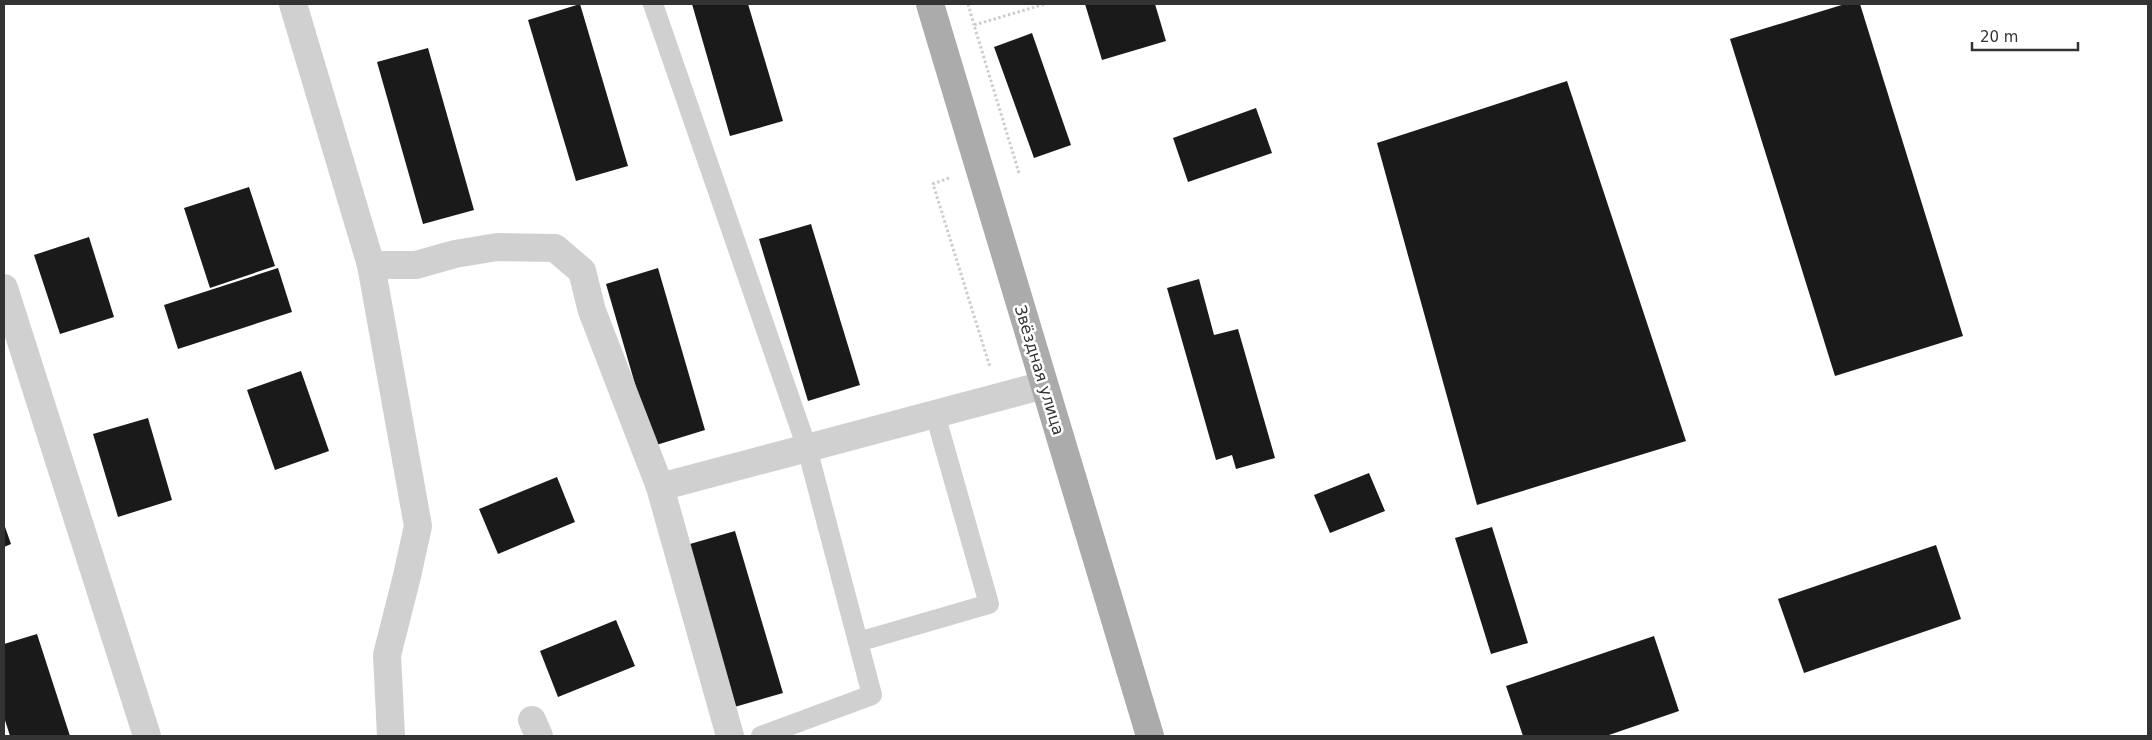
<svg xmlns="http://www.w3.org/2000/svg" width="2152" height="740" font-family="'DejaVu Sans',sans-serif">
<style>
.building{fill:#1a1a1a}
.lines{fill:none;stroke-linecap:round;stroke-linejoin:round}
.path{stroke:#cdcdcd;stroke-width:3;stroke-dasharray:2.5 2.5;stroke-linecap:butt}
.service{stroke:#d0d0d0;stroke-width:20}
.minor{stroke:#d0d0d0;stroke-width:28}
.primary{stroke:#ababab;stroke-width:28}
.labels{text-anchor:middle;stroke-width:5;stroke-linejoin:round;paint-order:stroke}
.street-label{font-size:16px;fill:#333;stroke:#fff}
</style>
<rect width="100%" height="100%" fill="#fff"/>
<g class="building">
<path d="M580 4 628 166 576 181 528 20Z"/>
<path d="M692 4H748L783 121 730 136Z"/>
<path d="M1085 4H1155L1166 41 1102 60Z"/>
<path d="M1845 4H1860L1963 336 1835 376 1730 39Z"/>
<path d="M1032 33 1071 145 1034 158 994 47Z"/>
<path d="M428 48 474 210 423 224 377 62Z"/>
<path d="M1567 81 1686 441 1477 505 1377 143Z"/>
<path d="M1256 108 1272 153 1188 182 1173 138Z"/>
<path d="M249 187 275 266 210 288 184 208Z"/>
<path d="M811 224 860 385 808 401 759 239Z"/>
<path d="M89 237 114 317 60 334 34 255Z"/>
<path d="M278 268 292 312 178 349 164 305Z"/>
<path d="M658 268 705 430 653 446 606 284Z"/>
<path d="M1199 279 1214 335 1238 329 1275 458 1236 469 1232 455 1216 460 1167 288Z"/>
<path d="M301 371 329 451 275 470 247 390Z"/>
<path d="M148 418 172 500 118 517 93 434Z"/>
<path d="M1369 473 1385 511 1330 533 1314 495Z"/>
<path d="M557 477 575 522 498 554 479 509Z"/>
<path d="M4 524 11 544 4 547Z"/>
<path d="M1492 527 1528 643 1491 654 1455 538Z"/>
<path d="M735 531 783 693 731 708 683 546Z"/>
<path d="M1936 545 1961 619 1804 673 1778 599Z"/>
<path d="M616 620 635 666 558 697 540 651Z"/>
<path d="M37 634 70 736H10L4 717V644Z"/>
<path d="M1654 636 1679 711 1606 736H1523L1506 686Z"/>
</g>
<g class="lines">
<g class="path">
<path d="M968 4 974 25"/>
<path d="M1019 173 974 25 1045 4"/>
<path d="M949 178 933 184 990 367"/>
</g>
<g class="service">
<path d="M653 4 807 448 872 695 761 736"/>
<path d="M858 642 989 604 935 414"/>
</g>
<g class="minor">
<path d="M293 4 371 265H416L455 254 497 247 555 248 582 271 592 311 660 487 1044 385"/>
<path d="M371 265 418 526 407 576 387 655 391 736"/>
<path d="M4 288 147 736"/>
<path d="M660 487 730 736"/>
<path d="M532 720 539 736"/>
</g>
<path class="primary" d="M930 4 1150 736"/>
</g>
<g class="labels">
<g class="street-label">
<text transform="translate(1040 370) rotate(73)" y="6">Звёздная улица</text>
</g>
</g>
<rect width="2152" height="740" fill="none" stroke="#333333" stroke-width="10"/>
<path d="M1972 42v8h106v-8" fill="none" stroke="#333333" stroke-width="2.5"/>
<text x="1980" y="42" font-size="15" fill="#333333" stroke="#ffffff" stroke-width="4" paint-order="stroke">20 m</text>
</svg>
